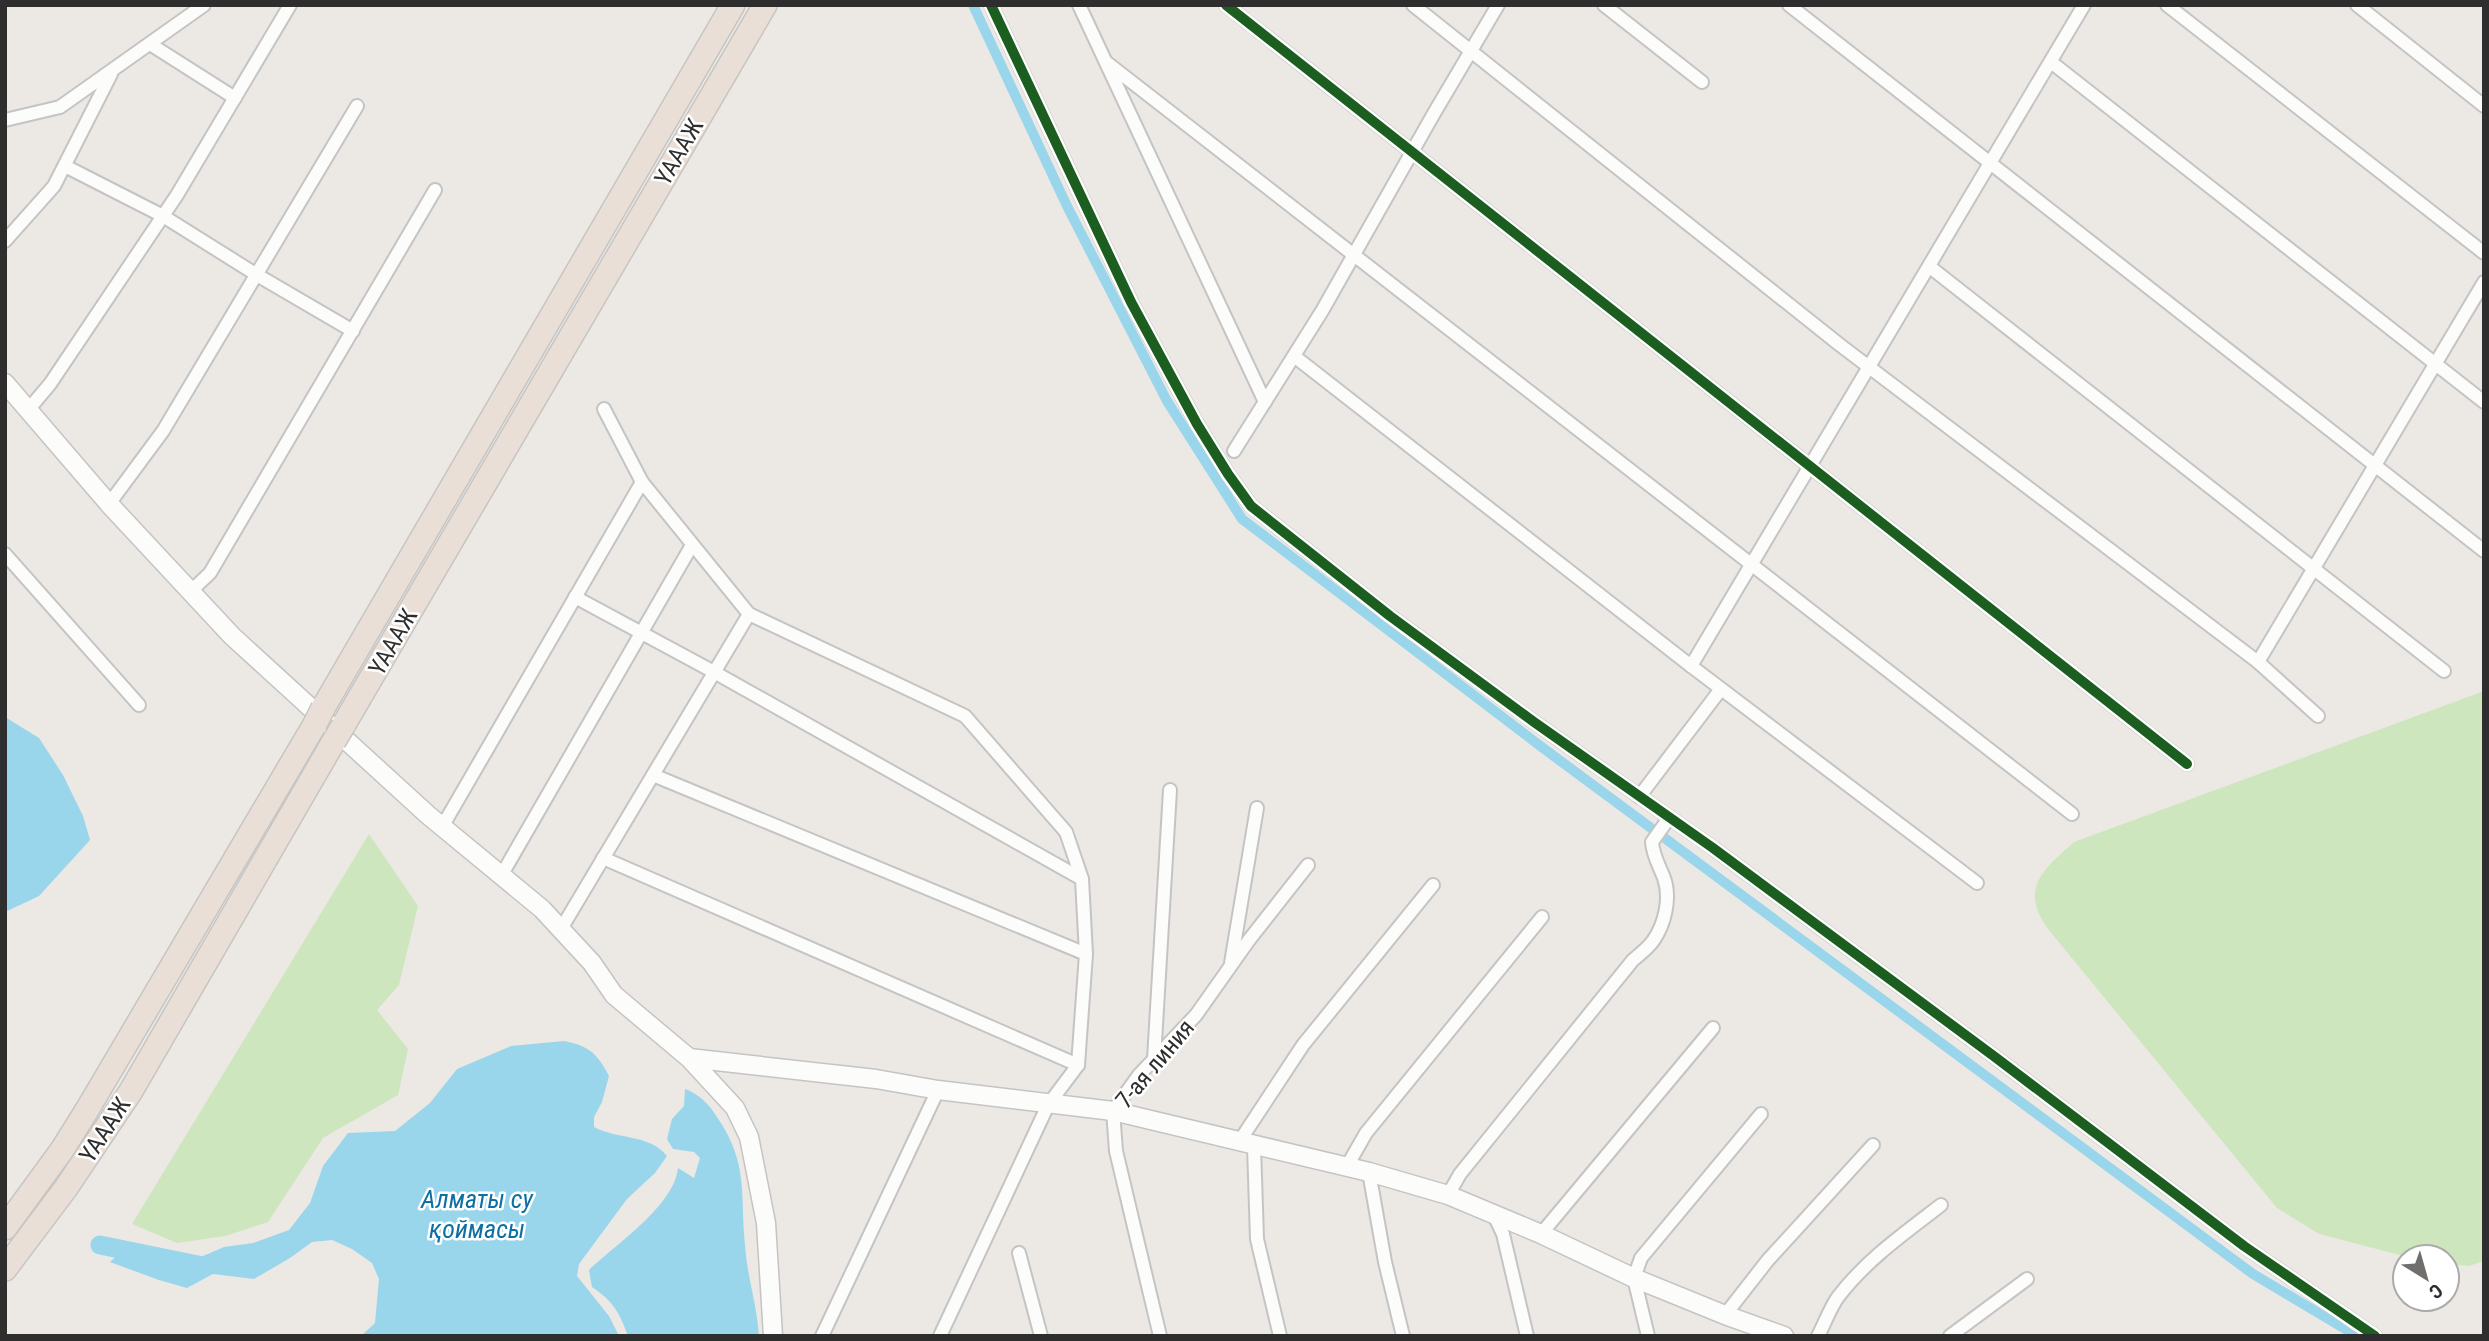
<svg xmlns="http://www.w3.org/2000/svg" width="2489" height="1341" font-family="'Roboto Condensed',sans-serif">
<style>
.green{fill:#cee6be}
.water{fill:#99d6ec}
.lines{fill:none;stroke-linecap:round;stroke-linejoin:round}
.canal{stroke:#99d6ec;stroke-width:10}
.river{stroke:#99d6ec;stroke-width:19}
.street-casing{stroke:#c5c4c5;stroke-width:16}
.secondary-casing{stroke:#c5c4c5;stroke-width:21}
.highway-casing{stroke:#c6c5c4;stroke-width:26}
.street{stroke:#fcfcfb;stroke-width:12}
.secondary{stroke:#fcfcfb;stroke-width:18}
.highway{stroke:#eadfd6;stroke-width:23}
.highway-bridge-casing{stroke:#c6c5c4;stroke-width:26;stroke-linecap:butt}
.highway-bridge{stroke:#eadfd6;stroke-width:23}
.cycleway-casing{stroke:#fff;stroke-width:15}
.cycleway{stroke:#1b5e20;stroke-width:10}
.labels{text-anchor:middle;stroke-width:5;stroke-linejoin:round;paint-order:stroke}
.street-label{font-size:24px;fill:#2e2e2e;stroke:#fff}
.water-label{font-size:26px;font-style:italic;fill:#0d6fa3;stroke:#fff}
</style>
<rect width="100%" height="100%" fill="#ece8e4"/>
<g class="green">
<path d="M2484 691V1261L2469 1266 2447 1264V1257H2408L2319 1234 2277 1208 2048 929C2019 888 2043 870 2074 842Z"/>
<path d="M369 834 418 906 399 985 377 1010 408 1049 398 1095 323 1138 268 1222 225 1236 177 1243 132 1224Z"/>
</g>
<g class="water">
<path d="M5 717 39 738 63 775 83 816 90 840 39 896 5 912Z"/>
<path d="M564 1041C589 1046 597 1053 609 1076L602 1102 594 1117V1127C618 1140 650 1134 667 1156L655 1173 627 1199 579 1264 577 1276 609 1316 619 1336H361L375 1323 379 1279 372 1263 352 1249 332 1240 312 1242 290 1258 254 1279 213 1274 187 1288 159 1280 110 1262 128 1245 147 1262 178 1267 224 1247 253 1243 289 1230 310 1203 323 1166 348 1133 395 1131 430 1103 457 1069 511 1046Z"/>
<path d="M685 1089C699 1094 709 1104 717 1117 749 1164 740 1193 745 1245 747 1276 757 1305 759 1336H628C619 1312 614 1302 592 1287L589 1270C616 1244 674 1206 678 1168L694 1178 700 1158 694 1152 673 1149 667 1139 672 1119 684 1106Z"/>
</g>
<g class="lines">
<path class="canal" d="M973 5 1067 206 1167 401 1242 519 1543 748 2253 1274 2357 1336"/>
<path class="river" d="M100 1245 203 1266 212 1263"/>
<defs>
<g id="street">
<path d="M991 5 1131 302 1197 424 1228 474 1251 506 1390 616 1534 722 1713 848 1995 1057 2244 1246 2375 1336"/>
<path d="M1079 5 1265 402"/>
<path d="M1226 5 2187 764"/>
<path d="M1413 5 1840 345 2258 662 2318 716"/>
<path d="M1604 5 1702 82"/>
<path d="M1789 5 2484 551"/>
<path d="M2167 5 2484 253"/>
<path d="M2357 5 2484 106"/>
<path d="M150 44 235 98"/>
<path d="M1106 62 2072 814"/>
<path d="M2051 62 2484 402"/>
<path d="M5 120 60 107 204 5"/>
<path d="M65 166 163 216 257 275 353 331"/>
<path d="M5 241 54 186 111 74"/>
<path d="M1930 267 2444 671"/>
<path d="M1294 356 1691 666 1977 883"/>
<path d="M604 409 642 482 749 614 965 716 1066 832 1082 879 1086 954 1078 1065 1048 1105 940 1336"/>
<path d="M28 410 50 384 177 195 290 5"/>
<path d="M1234 451 1322 311 1433 115 1498 5"/>
<path d="M109 504 163 431 357 106"/>
<path d="M5 554 139 705"/>
<path d="M191 591 210 573 435 190"/>
<path d="M575 597 714 672 1082 879"/>
<path d="M2258 662 2484 282"/>
<path d="M1691 666 2084 5"/>
<path d="M653 775 1086 954"/>
<path d="M1639 797 1721 689"/>
<path d="M442 827 642 482"/>
<path d="M603 858 1078 1065"/>
<path d="M501 876 692 545"/>
<path d="M561 929 749 614"/>
<path d="M1231 963 1257 808"/>
<path d="M1154 1059 1170 790"/>
<path d="M1239 1142 1303 1045 1433 885"/>
<path d="M1254 1146 1257 1239 1280 1336"/>
<path d="M1346 1168 1366 1133 1542 917"/>
<path d="M1369 1172 1385 1262 1403 1336"/>
<path d="M1448 1195 1460 1174 1633 960C1640 954 1648 948 1653 941 1665 924 1671 898 1664 878 1659 865 1653 856 1652 842L1669 818"/>
<path d="M1493 1213 1503 1234 1527 1336"/>
<path d="M1541 1234 1713 1028"/>
<path d="M1019 1253 1041 1336"/>
<path d="M1725 1315 1768 1260 1873 1145"/>
<path d="M822 1336 938 1090"/>
<path d="M1160 1336 1116 1151 1113 1111 1139 1075 1196 1015 1249 940 1308 865"/>
<path d="M1648 1336 1634 1278 1641 1258 1761 1114"/>
<path d="M1818 1336C1825 1323 1830 1308 1838 1297 1866 1260 1906 1232 1941 1205"/>
<path d="M1950 1336 2027 1279"/>
</g>
<g id="secondary">
<path d="M5 383 109 504 232 636 428 815 542 909 592 963 614 995 689 1058 735 1108 749 1137 766 1223 773 1336"/>
<path d="M689 1058 876 1079 938 1090 1113 1111 1369 1172 1448 1195 1541 1234 1634 1278 1725 1315 1784 1336"/>
</g>
<g id="highway">
<path d="M323 708 733 5"/>
<path d="M343 726 765 5"/>
<path d="M5 1228 62 1150 87 1110 315 724"/>
<path d="M5 1269 66 1188 131 1091 334 741"/>
</g>
</defs>
<use href="#street" class="street-casing"/>
<use href="#secondary" class="secondary-casing"/>
<use href="#highway" class="highway-casing"/>
<use href="#street" class="street"/>
<use href="#secondary" class="secondary"/>
<use href="#highway" class="highway"/>
<defs>
<g id="highway-bridge">
<path d="M315 724 323 708"/>
<path d="M334 741 343 726"/>
</g>
</defs>
<use href="#highway-bridge" class="highway-bridge-casing"/>
<use href="#highway-bridge" class="highway-bridge"/>
<defs>
<g id="cycleway">
<path d="M991 5 1131 302 1197 424 1228 474 1251 506 1390 616 1534 722 1713 848 1995 1057 2244 1246 2375 1336"/>
<path d="M1226 5 2187 764"/>
</g>
</defs>
<use href="#cycleway" class="cycleway-casing"/>
<use href="#cycleway" class="cycleway"/>
</g>
<g class="labels">
<g class="street-label">
<text transform="translate(679 152) rotate(-60)" y="8">ҮАААЖ</text>
<text transform="translate(393 642) rotate(-60)" y="8">ҮАААЖ</text>
<text transform="translate(1155 1064) rotate(-50)" y="8">7-ая линия</text>
<text transform="translate(105 1130) rotate(-57)" y="8">ҮАААЖ</text>
</g>
<g class="water-label">
<text x="477" y="1208">Алматы су<tspan x="477" dy="30">қоймасы</tspan></text>
</g>
</g>
<rect width="2489" height="1341" fill="none" stroke="#2e2e2e" stroke-width="14"/>
<g transform="translate(2426 1278) rotate(143)"><circle r="33" fill="#ffffff" stroke="#ababab" stroke-width="2"/>
<path d="M0-5L12 26L0 18L-12 26Z" fill="#706f6e"/>
<text y="-10" font-size="19" font-weight="bold" text-anchor="middle" fill="#2e2e2e">С</text>
</g>
</svg>
